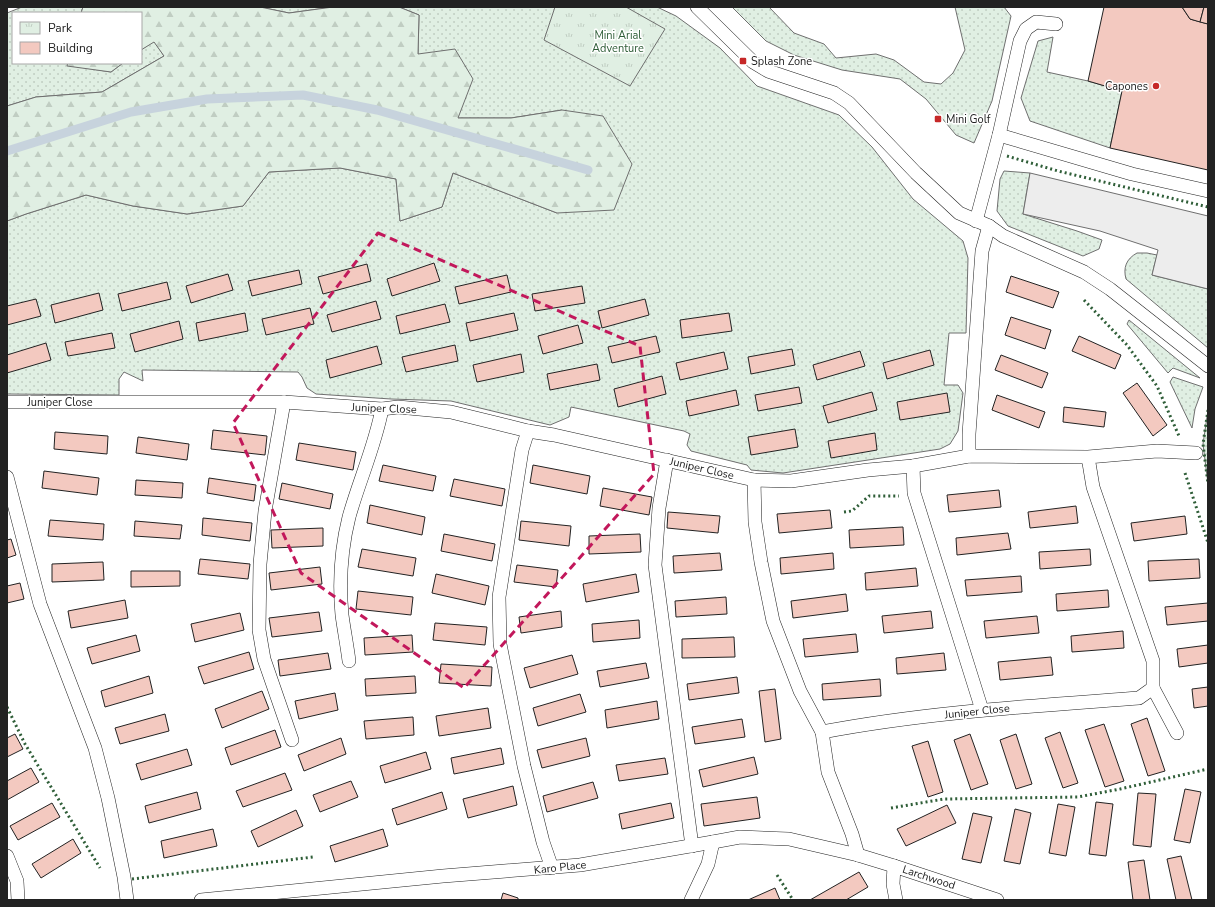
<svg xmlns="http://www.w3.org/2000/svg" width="1215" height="907" font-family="'Nunito Sans',sans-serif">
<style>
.grass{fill:url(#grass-dots);stroke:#6f6f6f}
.forest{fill:url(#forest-firs);stroke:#6f6f6f}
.park{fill:url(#park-tufts);stroke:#6f6f6f}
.parking{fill:#ededed;stroke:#6f6f6f}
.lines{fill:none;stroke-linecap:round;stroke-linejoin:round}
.stream{stroke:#c7d3dd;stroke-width:9}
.building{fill:#f3c9c0;stroke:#222}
.lane-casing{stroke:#222;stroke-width:14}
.lane{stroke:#fff;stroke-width:13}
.hedge{stroke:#2f5e38;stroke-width:3;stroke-dasharray:2 3;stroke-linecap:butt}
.marked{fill:none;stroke:#c2185b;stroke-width:3;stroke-dasharray:8 5;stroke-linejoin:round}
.poi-dot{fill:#c62828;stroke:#fff;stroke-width:1.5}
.labels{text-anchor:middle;stroke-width:3;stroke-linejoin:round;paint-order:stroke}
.park-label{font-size:11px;fill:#2f5e38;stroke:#fff}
.poi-label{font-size:11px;fill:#222;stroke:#fff;text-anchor:start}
.street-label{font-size:11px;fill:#222;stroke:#fff}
</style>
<defs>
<pattern id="grass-dots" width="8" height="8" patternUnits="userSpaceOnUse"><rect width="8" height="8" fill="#e0efe3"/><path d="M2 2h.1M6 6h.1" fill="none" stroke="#c0cdc2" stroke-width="1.8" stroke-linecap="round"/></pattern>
<pattern id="forest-firs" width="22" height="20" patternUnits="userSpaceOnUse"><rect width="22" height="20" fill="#e0efe3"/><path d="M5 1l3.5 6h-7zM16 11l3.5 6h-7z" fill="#c0cdc2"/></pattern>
<pattern id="park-tufts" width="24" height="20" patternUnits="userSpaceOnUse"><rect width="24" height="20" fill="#e0efe3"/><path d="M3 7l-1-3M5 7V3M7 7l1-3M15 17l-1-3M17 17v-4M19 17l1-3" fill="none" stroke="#c0cdc2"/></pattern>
</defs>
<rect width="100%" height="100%" fill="#fff"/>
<g class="grass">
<path d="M22 7H83L81 13H13V63H68L67 65 111 72 123 63H141V50L154 41 164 56 102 92 36 97 7 106V13Z"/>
<path d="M260 7H333L289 13Z"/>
<path d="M399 7H657L676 16 720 48 757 86 839 115 872 147 913 199 963 241 968 258 966 333H949L944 385H958L963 393 958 431 950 444 940 449 783 473 751 470 747 465 691 451 687 445 690 434 684 431 571 407 569 417 550 425 451 401 391 399 316 394 307 388 302 377 298 372 142 370 143 381 124 372 119 379V395L7 394V221L26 214 86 195 133 206 187 214 243 206 269 172 340 168 396 179 400 221 442 207 453 173 557 213 562 110 511 118H458L418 54 419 15Z"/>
<path d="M732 7H769L794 33 824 44 836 58 876 54 894 60 924 82 941 84 953 73 965 50 955 7H1004L1011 16 992 101 974 143 956 135 926 99 900 79 842 70 794 55 766 41Z"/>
<path d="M1053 37 1047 72 1088 81 1122 91 1110 148 1030 121 1021 98 1038 41Z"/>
<path d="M1004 171 1030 173 1023 214 1077 231 1102 240 1099 249 1083 256 1008 226 997 211 1000 179Z"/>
<path d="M1137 253H1147L1157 255 1152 275 1208 289V348L1126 279C1123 268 1126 259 1137 253Z"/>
<path d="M1129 320 1200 378 1173 368 1168 373 1127 324Z"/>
<path d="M1173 377 1203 387 1195 409 1192 428 1170 382Z"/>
<path d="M1208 410V484L1203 444Z"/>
</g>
<g class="forest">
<path d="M83 7H260L289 13 333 7H399L419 15 418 54 455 49 473 79 458 118H511L562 110 603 116 632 164 614 210 557 213 453 173 442 207 400 221 396 179 340 168 269 172 243 206 187 214 133 206 86 195 26 214 7 221V106L36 97 102 92 164 56 154 42 141 50V13H81Z"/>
<path d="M68 63H123L111 72 67 66Z"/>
</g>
<path class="park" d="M555 7H626L665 29 630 86 544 40Z"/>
<path class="parking" d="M1030 173 1208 216V289L1152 275 1158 250 1100 231 1023 214Z"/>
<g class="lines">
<path class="stream" d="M7 151 131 112 207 99 303 95 377 110 588 170"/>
</g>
<g class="building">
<path d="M1104 7H1182L1190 19 1208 24V170L1110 148 1122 91 1088 81Z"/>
<path d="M1182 7H1204L1200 22 1190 19Z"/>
<path d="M1204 7H1208V24L1200 22Z"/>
<path d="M434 263 440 281 392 296 387 279Z"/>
<path d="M367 264 371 281 323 294 318 277Z"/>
<path d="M299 270 302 284 252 296 248 281Z"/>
<path d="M228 274 233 290 191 303 186 286Z"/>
<path d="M507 275 511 292 459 304 455 287Z"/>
<path d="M1011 276 1059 292 1053 308 1006 292Z"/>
<path d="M167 282 171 299 122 311 118 294Z"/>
<path d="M582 286 585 303 535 311 532 294Z"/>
<path d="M99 293 103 310 55 323 51 305Z"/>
<path d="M36 299 41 316 7 325V306Z"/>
<path d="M645 299 649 315 602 328 598 311Z"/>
<path d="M376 301 381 319 332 332 327 315Z"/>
<path d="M445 304 450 322 400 334 396 316Z"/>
<path d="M310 308 314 324 266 335 262 319Z"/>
<path d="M245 313 248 331 199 341 196 323Z"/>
<path d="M514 313 518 330 470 341 466 323Z"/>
<path d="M729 313 732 331 682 338 680 320Z"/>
<path d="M1011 317 1051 330 1045 349 1005 335Z"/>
<path d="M179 321 183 339 135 352 130 334Z"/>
<path d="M578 325 583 343 543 354 538 336Z"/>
<path d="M112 333 115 348 68 356 65 342Z"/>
<path d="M656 336 660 352 612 363 608 347Z"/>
<path d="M1079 336 1121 355 1115 369 1072 351Z"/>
<path d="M46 343 51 360 7 373V355Z"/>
<path d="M455 345 458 361 406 372 402 357Z"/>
<path d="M377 346 382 364 330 378 326 360Z"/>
<path d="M792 349 795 365 751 374 748 357Z"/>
<path d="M930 350 934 365 887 379 883 363Z"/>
<path d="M860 351 865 366 817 380 813 365Z"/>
<path d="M724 352 728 369 680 380 676 363Z"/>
<path d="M521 354 524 372 477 382 473 365Z"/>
<path d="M1001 355 1048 373 1042 388 995 370Z"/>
<path d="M597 364 600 380 550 390 547 374Z"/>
<path d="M662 376 666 394 618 407 614 389Z"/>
<path d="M1137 383 1167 425 1153 436 1123 393Z"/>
<path d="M799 387 802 403 758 411 755 395Z"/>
<path d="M736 390 739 405 689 416 686 401Z"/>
<path d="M872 392 877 410 828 423 823 406Z"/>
<path d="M947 393 950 412 900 420 897 402Z"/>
<path d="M997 395 1045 412 1039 428 992 410Z"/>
<path d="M1064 407 1106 412 1104 427 1063 422Z"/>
<path d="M795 429 798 447 751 455 748 437Z"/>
<path d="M213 430 267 436 265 455 211 449Z"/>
<path d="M55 432 108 436 107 454 54 449Z"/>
<path d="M875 433 877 450 831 458 828 441Z"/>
<path d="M138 437 189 444 187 460 136 453Z"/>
<path d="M299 443 356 452 353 470 296 460Z"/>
<path d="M383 465 436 476 433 491 379 481Z"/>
<path d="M533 465 590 476 587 494 530 483Z"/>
<path d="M44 471 99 478 97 495 42 488Z"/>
<path d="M209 478 256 485 254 501 207 493Z"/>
<path d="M454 479 505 489 502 506 450 496Z"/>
<path d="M136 480 183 483 182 498 135 495Z"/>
<path d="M282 483 333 494 330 509 279 499Z"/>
<path d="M603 488 652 497 649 515 600 506Z"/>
<path d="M999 490 1001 507 949 512 947 495Z"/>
<path d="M370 505 425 517 422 535 367 523Z"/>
<path d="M1076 506 1078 523 1030 528 1028 512Z"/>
<path d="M830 510 832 528 779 533 777 514Z"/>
<path d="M668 512 720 516 718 533 667 528Z"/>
<path d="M1185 516 1187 534 1134 541 1131 523Z"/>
<path d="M203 518 252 523 250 541 202 535Z"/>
<path d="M50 520 104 524 103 540 48 536Z"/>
<path d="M135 521 182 525 180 539 134 536Z"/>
<path d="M521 521 571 526 569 546 519 540Z"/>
<path d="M903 527 904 545 850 548 849 530Z"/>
<path d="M323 528V546L272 548 271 530Z"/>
<path d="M1008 533 1011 549 957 555 956 538Z"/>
<path d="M444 534 495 544 492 561 441 551Z"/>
<path d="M640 534 641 552 589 554V536Z"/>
<path d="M11 539 16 555 7 558V540Z"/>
<path d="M362 549 416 558 413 576 358 567Z"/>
<path d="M1090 549 1091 565 1040 569 1039 552Z"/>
<path d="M720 553 722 570 674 573 673 556Z"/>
<path d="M833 553 834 569 781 574 780 558Z"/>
<path d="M200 559 250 564 248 579 198 574Z"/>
<path d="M1199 559 1200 578 1149 581 1148 561Z"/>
<path d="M103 562 104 580 52 582V564Z"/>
<path d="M517 565 558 570 556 587 514 582Z"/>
<path d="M320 567 322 584 271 590 269 573Z"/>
<path d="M916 568 918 586 866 590 865 573Z"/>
<path d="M131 571H180V586L131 587Z"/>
<path d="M436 574 489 586 485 605 432 593Z"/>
<path d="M636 574 639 592 586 602 583 584Z"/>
<path d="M1021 576 1022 592 967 596 965 580Z"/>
<path d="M20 583 24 599 7 603V586Z"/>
<path d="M1108 590 1109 607 1057 611 1056 594Z"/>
<path d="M358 591 413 597 411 615 356 609Z"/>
<path d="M846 594 848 611 793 618 791 601Z"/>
<path d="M726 597 727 614 676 617 675 601Z"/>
<path d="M125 600 128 618 71 628 68 611Z"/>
<path d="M1208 603V621L1167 625 1165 607Z"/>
<path d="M561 611 562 627 521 633 519 617Z"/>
<path d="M931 611 933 628 884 633 882 616Z"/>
<path d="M319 612 322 631 272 637 269 618Z"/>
<path d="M240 613 244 630 195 642 191 624Z"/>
<path d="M1037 616 1039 633 986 638 984 621Z"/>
<path d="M639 620 640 638 593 642 592 624Z"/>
<path d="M435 623 487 627 485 645 433 640Z"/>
<path d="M1123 631 1124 648 1072 652 1071 636Z"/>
<path d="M856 634 858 652 805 657 803 639Z"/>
<path d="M136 635 140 651 92 664 87 648Z"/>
<path d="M412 635 413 652 365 655 364 638Z"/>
<path d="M734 637 735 657 682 658V639Z"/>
<path d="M1208 645V663L1179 667 1177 649Z"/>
<path d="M249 652 254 669 204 684 198 667Z"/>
<path d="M328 653 331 669 280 676 278 660Z"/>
<path d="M944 653 946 670 897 674 896 658Z"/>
<path d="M572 655 578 674 530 688 524 668Z"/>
<path d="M1051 657 1053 675 1000 680 998 662Z"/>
<path d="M646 663 649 678 600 687 597 671Z"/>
<path d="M441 664 492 667 491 686 439 683Z"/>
<path d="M149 676 153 693 105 707 101 691Z"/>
<path d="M415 676 416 693 366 696 365 679Z"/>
<path d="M737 677 739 693 689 700 687 684Z"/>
<path d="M880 679 881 696 823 700 822 684Z"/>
<path d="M1208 687V706L1194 708 1192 689Z"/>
<path d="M775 689 781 739 765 742 759 691Z"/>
<path d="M262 691 269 709 222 728 215 709Z"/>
<path d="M335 693 338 710 299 719 295 701Z"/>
<path d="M580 694 586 712 538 726 533 708Z"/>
<path d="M657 701 659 719 607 728 605 710Z"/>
<path d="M488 708 491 728 439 736 436 716Z"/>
<path d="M165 714 169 731 120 744 115 728Z"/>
<path d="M413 717 414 735 366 739 364 721Z"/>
<path d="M1147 718 1165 771 1148 776 1131 724Z"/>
<path d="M742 719 745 737 695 744 692 727Z"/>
<path d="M1104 724 1124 781 1105 787 1085 730Z"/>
<path d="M275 730 281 747 231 765 225 748Z"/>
<path d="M1060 732 1078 783 1063 788 1045 738Z"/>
<path d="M15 734 23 749 7 757V738Z"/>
<path d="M970 734 988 784 971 790 954 740Z"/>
<path d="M1016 734 1032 784 1016 789 1000 740Z"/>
<path d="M341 738 346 754 304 771 298 755Z"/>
<path d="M586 738 590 756 542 768 537 750Z"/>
<path d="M928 741 943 792 928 797 912 746Z"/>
<path d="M501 748 504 764 454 774 451 758Z"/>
<path d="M187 749 192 765 141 780 136 764Z"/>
<path d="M426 752 431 769 385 783 380 766Z"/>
<path d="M754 757 758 774 703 787 699 770Z"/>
<path d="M665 758 668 774 619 781 616 765Z"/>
<path d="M31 768 39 782 7 800V781Z"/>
<path d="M285 773 292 790 243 807 236 791Z"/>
<path d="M351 781 358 797 320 812 313 795Z"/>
<path d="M593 782 598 798 547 812 543 796Z"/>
<path d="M513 786 517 805 468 818 463 799Z"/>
<path d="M1185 789 1201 792 1190 843 1174 840Z"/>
<path d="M197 792 201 809 149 823 145 806Z"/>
<path d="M442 792 447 809 397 825 392 809Z"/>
<path d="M1138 793 1156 794 1151 847 1133 845Z"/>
<path d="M757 797 760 818 704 826 701 804Z"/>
<path d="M1096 802 1113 804 1106 856 1089 854Z"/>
<path d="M52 803 60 817 18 840 10 826Z"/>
<path d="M671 803 674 818 622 829 619 814Z"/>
<path d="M1058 804 1075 807 1066 856 1049 853Z"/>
<path d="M947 805 956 823 906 846 897 829Z"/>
<path d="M1015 809 1031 813 1020 864 1004 861Z"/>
<path d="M296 810 303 826 258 847 251 831Z"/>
<path d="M973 813 992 817 981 863 962 859Z"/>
<path d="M213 829 217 846 164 858 161 841Z"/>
<path d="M383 829 388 846 335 862 330 846Z"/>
<path d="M73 839 81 853 41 878 32 864Z"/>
<path d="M1181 856 1192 900H1176L1167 859Z"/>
<path d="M1144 860 1150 900H1133L1128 862Z"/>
<path d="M859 872 868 887 846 900H810Z"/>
<path d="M775 888 780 900H748Z"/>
<path d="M503 893 518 898V900H501Z"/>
</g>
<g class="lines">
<defs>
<g id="lane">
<path d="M697 7 753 62 768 71 834 93 849 103 916 173 959 213 989 226 1003 236 1084 272 1110 289 1208 366"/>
<path d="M999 135 1132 174 1208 191"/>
<path d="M976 221 999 135 1020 41 1026 29 1036 22 1056 24"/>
<path d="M7 402H284L382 409 398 407 451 412 528 431 554 435 754 480"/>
<path d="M284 402 265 511 260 564 259 630 264 659 292 740"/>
<path d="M528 431 522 450 499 597 500 644 524 766 543 842 552 868"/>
<path d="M969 456V434L982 251 989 226"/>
<path d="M1088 457 969 456 913 466 868 470 791 481 754 480 755 522 761 562 773 621 800 691 822 732C927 712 1033 706 1139 698L1153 688V661L1093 487 1088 457 1157 451 1196 453"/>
<path d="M667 460 659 508 655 565 692 846"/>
<path d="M913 466 914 493 982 710"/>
<path d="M7 477 40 604 95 748 108 798 124 877 127 900"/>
<path d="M349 661C347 645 344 630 342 615 339 583 341 549 349 517 359 481 375 446 382 409"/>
<path d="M1153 688 1177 733"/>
<path d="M822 732 828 772 852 834 858 855"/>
<path d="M713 842 740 837 789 839 858 855 894 866"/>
<path d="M7 856 17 881 18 900"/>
<path d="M201 900 443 876 580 865 713 842 708 864 691 900"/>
<path d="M896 900 893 884 894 866 997 900"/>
</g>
</defs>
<use href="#lane" class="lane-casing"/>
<use href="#lane" class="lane"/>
<g class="hedge">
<path d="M1007 156 1058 171 1208 207"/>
<path d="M1084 300 1127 345 1157 386 1179 436"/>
<path d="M1208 410 1203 444 1208 484"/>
<path d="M1185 473 1208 543"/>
<path d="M844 512 852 511 869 496H899"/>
<path d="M7 707 25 744 100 868"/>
<path d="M891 808 944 799 1078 797 1120 789 1208 769"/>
<path d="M777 875 793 900"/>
<path d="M132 879 313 857"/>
</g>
</g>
<path class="marked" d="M378 233 640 346 654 474 464 688 301 573 233 423Z"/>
<g class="poi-dot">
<rect x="739" y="57" width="8" height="8" rx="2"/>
<circle cx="1156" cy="86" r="4"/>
<rect x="934" y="115" width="8" height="8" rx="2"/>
</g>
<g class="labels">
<g class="park-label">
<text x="618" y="39">Mini Arial<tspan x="618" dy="13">Adventure</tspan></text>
</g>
<g class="poi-label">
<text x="751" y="65">Splash Zone</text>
<text x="1148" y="90" text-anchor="end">Capones</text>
<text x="946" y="123">Mini Golf</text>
</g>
<g class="street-label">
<text x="60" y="406">Juniper Close</text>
<text transform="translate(384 408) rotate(2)" y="4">Juniper Close</text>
<text transform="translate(702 468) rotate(13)" y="4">Juniper Close</text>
<text transform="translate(977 711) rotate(-6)" y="4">Juniper Close</text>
<text transform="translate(560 867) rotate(-6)" y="4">Karo Place</text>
<text transform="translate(929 877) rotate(18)" y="4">Larchwood</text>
</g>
</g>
<rect width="1215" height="907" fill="none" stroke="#222222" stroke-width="16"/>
<rect x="12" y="12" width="130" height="52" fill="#ffffff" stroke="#a7a7a7"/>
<rect x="20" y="22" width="20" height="12" fill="url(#park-tufts)" stroke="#a7a7a7"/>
<text x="48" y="32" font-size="12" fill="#222222">Park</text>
<rect x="20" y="42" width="20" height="12" fill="#f3c9c0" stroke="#a7a7a7"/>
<text x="48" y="52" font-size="12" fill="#222222">Building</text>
</svg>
